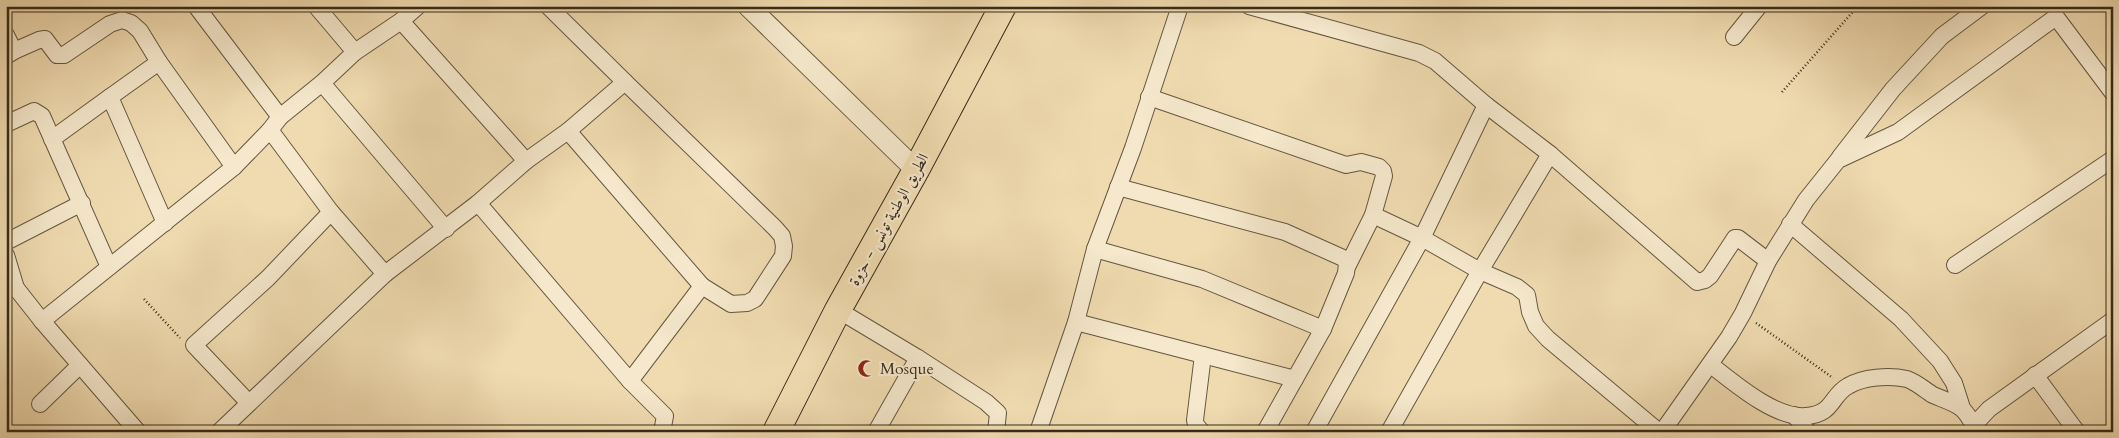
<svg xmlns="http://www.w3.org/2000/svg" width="2119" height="438" font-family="Cardo,Amiri,serif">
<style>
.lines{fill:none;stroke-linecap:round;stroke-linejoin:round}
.minor-casing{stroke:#655640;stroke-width:18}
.tertiary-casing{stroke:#655640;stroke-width:22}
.primary-casing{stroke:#372a1b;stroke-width:28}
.path{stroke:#372a1b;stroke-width:2.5;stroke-dasharray:1 2.5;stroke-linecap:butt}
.minor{stroke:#f5e8cc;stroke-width:16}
.tertiary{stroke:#f5e8cc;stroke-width:20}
.primary{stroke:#f0dbb0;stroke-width:26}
.labels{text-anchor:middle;stroke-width:4.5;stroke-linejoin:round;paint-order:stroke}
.street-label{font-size:16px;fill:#372a1b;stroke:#f5e8cc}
.poi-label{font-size:16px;fill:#372a1b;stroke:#f5e8cc;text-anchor:start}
</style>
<rect width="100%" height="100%" fill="#f0dbb0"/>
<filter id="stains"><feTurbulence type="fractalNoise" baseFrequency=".004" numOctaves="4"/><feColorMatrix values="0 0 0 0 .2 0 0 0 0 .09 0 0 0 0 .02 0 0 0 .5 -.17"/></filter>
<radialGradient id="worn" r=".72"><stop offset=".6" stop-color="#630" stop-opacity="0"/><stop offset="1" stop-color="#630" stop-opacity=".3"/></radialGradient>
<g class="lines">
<defs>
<g id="minor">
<path d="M196 6 280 117"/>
<path d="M548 6 625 82"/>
<path d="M1249 6 1419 53 1435 61 1486 105 1550 154 1697 282 1705 280 1710 276 1735 238H1738L1768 261"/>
<path d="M401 21 526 161"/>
<path d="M6 35 14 51 6 56"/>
<path d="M1734 37 1759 6"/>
<path d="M14 51 39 40 45 39 57 55H64L110 24 122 20 131 23 140 31 159 62 234 167"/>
<path d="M355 52 401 21 418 6"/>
<path d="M159 62 110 97 165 223"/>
<path d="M322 83 446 229"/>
<path d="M1149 97 1346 165 1361 162 1379 167 1383 171 1384 176 1373 215 1422 238 1480 271 1550 154"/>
<path d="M6 124 34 111 42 116 109 267"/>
<path d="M568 131 702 286"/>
<path d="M52 139 110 97"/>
<path d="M1840 157 1893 89 1942 36 1982 6"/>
<path d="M1118 187 1285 232 1343 258 1347 262 1346 273 1323 329 1265 432"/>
<path d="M478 203 630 381"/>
<path d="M1790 224 1901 319 1940 361 1954 383 1962 408"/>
<path d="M6 242 82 203"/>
<path d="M1095 249 1202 279 1323 329"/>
<path d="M6 255 16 288"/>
<path d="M1955 265 2113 159"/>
<path d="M1347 267 1373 215"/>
<path d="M385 274 478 203 526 161 568 131 625 82 775 228 782 236 784 246 783 256 755 299 747 303 731 304 702 286 630 381 665 416 662 432"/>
<path d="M6 287 16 288 42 321 138 432"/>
<path d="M838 310 918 358 986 402 998 413 996 432"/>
<path d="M42 321 234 167 270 130"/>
<path d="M1076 322 1203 355 1195 420 1196 425 1202 432"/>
<path d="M1203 355 1295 379"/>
<path d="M1711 365C1734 383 1776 419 1806 416 1834 414 1830 396 1848 386 1863 377 1889 375 1907 379 1916 382 1925 390 1933 395 1942 399 1953 402 1961 408 1967 412 1972 423 1976 429"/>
<path d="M2035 375 2077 432"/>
<path d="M249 403 194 345 268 278 331 212"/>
<path d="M40 404 80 365"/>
<path d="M1794 415 1808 432"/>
<path d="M219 432 385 274 331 212 270 130 280 117 322 83 355 52 316 6"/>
<path d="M876 432 918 358"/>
<path d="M1038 432 1076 322 1095 249 1133 148 1180 6"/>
<path d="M1314 432 1422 238 1486 105"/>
<path d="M1389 432 1480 271 1517 287 1527 295 1530 312 1536 326 1548 339 1659 432"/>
<path d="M1662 432 1729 337 1743 313 1768 261 1806 200 1838 160 1898 132 2056 17 2113 93"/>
<path d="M1978 432 1976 423 1989 409 2113 320"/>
</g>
<path id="tertiary" d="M748 6 916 170"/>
<path id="primary" d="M776 432 838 310 916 170 1003 6"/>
</defs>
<use href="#minor" class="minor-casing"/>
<use href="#tertiary" class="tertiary-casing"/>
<use href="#primary" class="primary-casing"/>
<g class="path">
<path d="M1782 92 1858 6"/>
<path d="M144 299 180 338"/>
<path d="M1756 323 1833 378"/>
</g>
<use href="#minor" class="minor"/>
<use href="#tertiary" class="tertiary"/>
<use href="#primary" class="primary"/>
</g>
<defs>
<symbol id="mosque-bare" viewBox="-9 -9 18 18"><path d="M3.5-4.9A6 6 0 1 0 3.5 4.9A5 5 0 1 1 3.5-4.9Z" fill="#8f2418" stroke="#f5e8cc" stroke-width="2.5" paint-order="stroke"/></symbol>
</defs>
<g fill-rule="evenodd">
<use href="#mosque-bare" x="854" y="356" width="25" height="25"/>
</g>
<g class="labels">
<g class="street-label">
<text transform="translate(888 219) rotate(-61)" y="6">الطريق الوطنية تونس - حزوة</text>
</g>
<g class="poi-label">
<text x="880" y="374">Mosque</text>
</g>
</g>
<rect width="2119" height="438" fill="none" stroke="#f0dbb0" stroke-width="25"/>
<rect x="8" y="8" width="2104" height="423" fill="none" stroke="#372a1b" stroke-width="2.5"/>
<rect x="12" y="12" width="2094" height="413" fill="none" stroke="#372a1b"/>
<rect width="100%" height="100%" filter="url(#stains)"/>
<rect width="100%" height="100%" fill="url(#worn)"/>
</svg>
